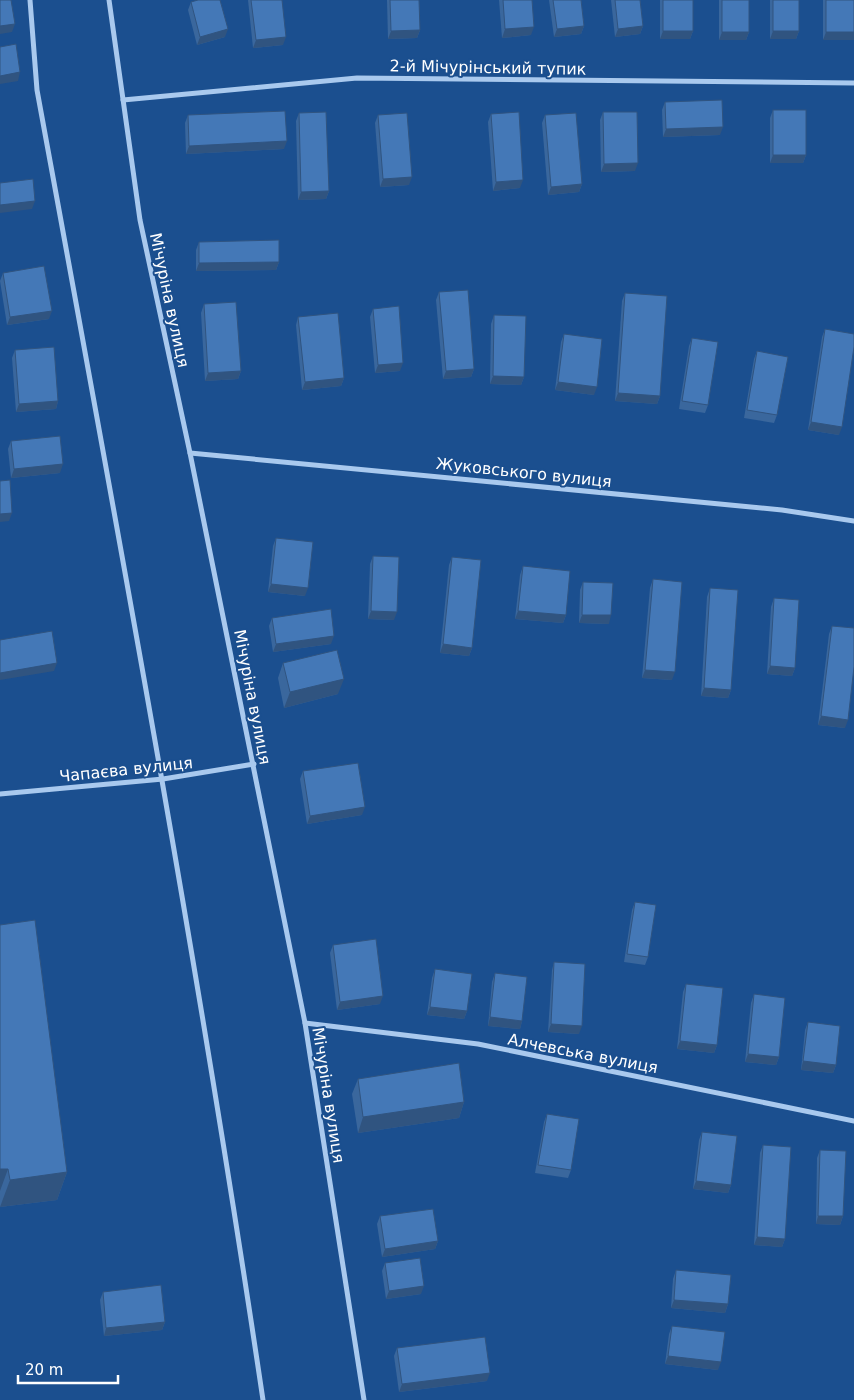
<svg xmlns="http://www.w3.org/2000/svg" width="854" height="1400" font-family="'DejaVu Sans',sans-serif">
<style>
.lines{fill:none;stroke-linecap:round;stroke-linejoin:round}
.street{stroke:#a9c9ee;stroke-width:5}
.wall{fill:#3a679d}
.shaded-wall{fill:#305480}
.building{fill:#4478b7;stroke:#305480}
.labels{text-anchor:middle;stroke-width:4;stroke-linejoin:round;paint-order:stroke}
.street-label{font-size:16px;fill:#fff;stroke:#1b4f8f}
</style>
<rect width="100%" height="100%" fill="#1b4f8f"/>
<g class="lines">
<g class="street">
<path d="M30 0 37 90C117 526 198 962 263 1400"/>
<path d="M109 0 140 220 190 453 305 1023 364 1400"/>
<path d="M123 100 357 78 854 83"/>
<path d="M190 453 782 510 854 521"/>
<path d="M0 794 163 779 254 764"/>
<path d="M305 1023 478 1044 854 1121"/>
</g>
</g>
<g class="wall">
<path d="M248 0H282L283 45 253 48Z"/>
<path d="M387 0H419L420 30 417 38 388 39Z"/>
<path d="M499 0H532L531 35 502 38Z"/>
<path d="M549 0H581L584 26 581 34 554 37Z"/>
<path d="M611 0H640L643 26 640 34 615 37Z"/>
<path d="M660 0H693V31L690 39H660Z"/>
<path d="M719 0H749V32L746 40H719Z"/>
<path d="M770 0H799V31L796 39H770Z"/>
<path d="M823 0H854L823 40Z"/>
<path d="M191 2 225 37 197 45 188 10Z"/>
<path d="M665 102 720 135 663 137 662 110Z"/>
<path d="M773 110 806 155 803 163H770V118Z"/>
<path d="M603 112 635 171 601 172 600 120Z"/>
<path d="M299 113 329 191 326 199 298 200 296 121Z"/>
<path d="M491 114 520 188 493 191 488 122Z"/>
<path d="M188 115 284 149 186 154 185 123Z"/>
<path d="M378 115 409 185 380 187 375 123Z"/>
<path d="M545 115 582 184 579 192 548 195 542 123Z"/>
<path d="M199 242 279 262 276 270 196 271V250Z"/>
<path d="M3 273 49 319 7 325 0 281Z"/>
<path d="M439 292 474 369 471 377 443 379 436 300Z"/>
<path d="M625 293 660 396 657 404 615 401 622 301Z"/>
<path d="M204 304 241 371 238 379 205 381 201 313Z"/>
<path d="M373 309 400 371 375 373 370 317Z"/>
<path d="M494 315 524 377 521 385 490 384 491 324Z"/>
<path d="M298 317 344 378 341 386 302 390 296 325Z"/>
<path d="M825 329 839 435 808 430 822 337Z"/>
<path d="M564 334 594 395 555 390 561 342Z"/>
<path d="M692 338 708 405 705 413 679 409 689 346Z"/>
<path d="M15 350 58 401 56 409 16 412 12 358Z"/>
<path d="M757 351 777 415 774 423 744 418 754 359Z"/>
<path d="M11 441 60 473 11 478 8 449Z"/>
<path d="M276 538 305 596 268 592 273 546Z"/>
<path d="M373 556 394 620 368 619 370 564Z"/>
<path d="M452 557 472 648 469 656 440 653 449 565Z"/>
<path d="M523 566 566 615 563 623 515 619 520 575Z"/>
<path d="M653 579 672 680 642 678 650 588Z"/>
<path d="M583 582 609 624 579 623 580 590Z"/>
<path d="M710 588 731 690 728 698 701 696 707 597Z"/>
<path d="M774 598 795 668 792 676 767 674 771 607Z"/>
<path d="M272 618 331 644 273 652 269 626Z"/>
<path d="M832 626 845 728 818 725 829 634Z"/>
<path d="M283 663 338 694 284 708 278 678Z"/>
<path d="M303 771 362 815 307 824 300 779Z"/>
<path d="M635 902 648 957 645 965 624 962 632 910Z"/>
<path d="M0 925 67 1172 57 1200 0 1207Z"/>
<path d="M333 945 380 1004 337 1010 330 953Z"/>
<path d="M554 962 579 1034 548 1032 552 970Z"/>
<path d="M435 969 467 1011 464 1019 427 1015 432 978Z"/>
<path d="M495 973 522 1021 520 1029 488 1026 492 982Z"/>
<path d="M686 984 717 1045 714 1053 677 1049 683 992Z"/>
<path d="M754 994 779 1057 776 1065 745 1062 751 1003Z"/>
<path d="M808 1022 836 1065 833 1073 801 1070 805 1030Z"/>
<path d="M358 1079 464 1102 459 1118 358 1133 352 1094Z"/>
<path d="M547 1114 571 1170 568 1178 535 1173 544 1122Z"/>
<path d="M702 1132 731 1185 728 1193 693 1189 699 1140Z"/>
<path d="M763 1145 785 1239 782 1247 754 1245 760 1153Z"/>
<path d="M820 1150 843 1216 840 1225 816 1224 817 1158Z"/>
<path d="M380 1216 438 1241 435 1249 382 1257 377 1224Z"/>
<path d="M385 1263 421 1294 386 1299 382 1271Z"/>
<path d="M676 1270 728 1304 725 1313 671 1308 673 1279Z"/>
<path d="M103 1292 165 1322 162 1330 104 1336 100 1300Z"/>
<path d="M672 1326 718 1370 665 1364 669 1334Z"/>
<path d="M397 1348 487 1381 399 1392 394 1356Z"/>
</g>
<g class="shaded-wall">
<path d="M15 24 12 32 0 34V26Z"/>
<path d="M584 26 581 34 554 37 557 29Z"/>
<path d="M643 26 640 34 615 37 618 29Z"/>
<path d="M534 27 531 35 502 38 505 29Z"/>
<path d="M228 29 225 37 197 45 200 37Z"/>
<path d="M420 30 417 38 388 39 391 31Z"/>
<path d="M663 31H693L690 39H660Z"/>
<path d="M773 31H799L796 39H770Z"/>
<path d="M722 32H749L746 40H719Z"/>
<path d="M826 32H854V40H823Z"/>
<path d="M286 37 283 45 253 48 256 40Z"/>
<path d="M20 72 18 81 0 84V76Z"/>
<path d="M723 127 720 135 663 137 666 129Z"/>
<path d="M287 141 284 149 186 154 189 146Z"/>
<path d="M773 155H806L803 163H770Z"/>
<path d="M638 163 635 171 601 172 604 164Z"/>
<path d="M412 177 409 185 380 187 383 179Z"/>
<path d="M523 180 520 188 493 191 496 182Z"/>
<path d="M582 184 579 192 548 195 551 187Z"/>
<path d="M329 191 326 199 298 200 301 192Z"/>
<path d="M35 201 32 209 0 213V205Z"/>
<path d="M279 262 276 270 196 271 199 263Z"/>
<path d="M52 311 49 319 7 325 10 317Z"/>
<path d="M403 363 400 371 375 373 378 365Z"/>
<path d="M474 369 471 377 443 379 446 371Z"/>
<path d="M241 371 238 379 205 381 208 373Z"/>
<path d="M493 376 524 377 521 385 490 384Z"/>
<path d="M344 378 341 386 302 390 305 382Z"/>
<path d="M558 382 597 387 594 395 555 390Z"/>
<path d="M618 393 660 396 657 404 615 401Z"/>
<path d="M58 401 56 409 16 412 19 404Z"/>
<path d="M811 422 842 427 839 435 808 430Z"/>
<path d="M63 464 60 473 11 478 14 469Z"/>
<path d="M12 513 9 521 0 522V514Z"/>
<path d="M271 584 308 588 305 596 268 592Z"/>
<path d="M371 611 397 612 394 620 368 619Z"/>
<path d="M518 611 566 615 563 623 515 619Z"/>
<path d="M582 615H611L609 624 579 623Z"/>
<path d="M334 636 331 644 273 652 276 644Z"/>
<path d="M443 644 472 648 469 656 440 653Z"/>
<path d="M57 663 54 671 0 680V673Z"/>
<path d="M770 666 795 668 792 676 767 674Z"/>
<path d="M645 670 675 672 672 680 642 678Z"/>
<path d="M344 679 338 694 284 708 290 692Z"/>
<path d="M704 688 731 690 728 698 701 696Z"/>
<path d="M821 716 848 720 845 728 818 725Z"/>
<path d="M365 807 362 815 307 824 310 816Z"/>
<path d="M383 996 380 1004 337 1010 340 1002Z"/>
<path d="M430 1007 467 1011 464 1019 427 1015Z"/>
<path d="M490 1017 522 1021 520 1029 488 1026Z"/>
<path d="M551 1024 582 1026 579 1034 548 1032Z"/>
<path d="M680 1041 717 1045 714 1053 677 1049Z"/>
<path d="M748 1054 779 1057 776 1065 745 1062Z"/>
<path d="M803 1061 836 1065 833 1073 801 1070Z"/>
<path d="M464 1102 459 1118 358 1133 363 1117Z"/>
<path d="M0 1169H8L0 1191Z"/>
<path d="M67 1172 57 1200 0 1207 10 1180Z"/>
<path d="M696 1181 731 1185 728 1193 693 1189Z"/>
<path d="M818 1216H843L840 1225 816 1224Z"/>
<path d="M757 1237 785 1239 782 1247 754 1245Z"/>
<path d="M438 1241 435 1249 382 1257 385 1249Z"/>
<path d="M424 1286 421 1294 386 1299 389 1291Z"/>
<path d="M674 1300 728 1304 725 1313 671 1308Z"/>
<path d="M165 1322 162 1330 104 1336 106 1328Z"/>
<path d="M668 1356 721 1362 718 1370 665 1364Z"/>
<path d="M490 1373 487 1381 399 1392 402 1384Z"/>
</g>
<g class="building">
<path d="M0 0H11L15 24 0 26Z"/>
<path d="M198 0H220L228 29 200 37 191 2Z"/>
<path d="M251 0H282L286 37 256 40Z"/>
<path d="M390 0H419L420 30 391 31Z"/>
<path d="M503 0H532L534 27 505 29Z"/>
<path d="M553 0H581L584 26 557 29Z"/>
<path d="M615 0H640L643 26 618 29Z"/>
<rect x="663" y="0" width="30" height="31"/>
<rect x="722" y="0" width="27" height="32"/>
<rect x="773" y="0" width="26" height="31"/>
<rect x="826" y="0" width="28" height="32"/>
<path d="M16 44 20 72 0 76V47Z"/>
<path d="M722 100 723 127 666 129 665 102Z"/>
<rect x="773" y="110" width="33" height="45"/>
<path d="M285 111 287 141 189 146 188 115Z"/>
<path d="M326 112 329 191 301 192 299 113Z"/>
<path d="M519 112 523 180 496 182 491 114Z"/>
<path d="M603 112H637L638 163 604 164Z"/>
<path d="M407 113 412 177 383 179 378 115Z"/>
<path d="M576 113 582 184 551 187 545 115Z"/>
<path d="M33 179 35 201 0 205V183Z"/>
<path d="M279 240V262L199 263V242Z"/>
<path d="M44 266 52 311 10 317 3 273Z"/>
<path d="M468 290 474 369 446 371 439 292Z"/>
<path d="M625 293 667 296 660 396 618 393Z"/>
<path d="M236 302 241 371 208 373 204 304Z"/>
<path d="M399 306 403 363 378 365 373 309Z"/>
<path d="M338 313 344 378 305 382 298 317Z"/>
<path d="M494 315 526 316 524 377 493 376Z"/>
<path d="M825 329 854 334V347L842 427 811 422Z"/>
<path d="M564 334 602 339 597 387 558 382Z"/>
<path d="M692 338 718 342 708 405 682 401Z"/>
<path d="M54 347 58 401 19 404 15 350Z"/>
<path d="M757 351 788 357 777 415 747 410Z"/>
<path d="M60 436 63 464 14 469 11 441Z"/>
<path d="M10 480 12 513 0 514V481Z"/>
<path d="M276 538 313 542 308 588 271 584Z"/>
<path d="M373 556 399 557 397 612 371 611Z"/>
<path d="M452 557 481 560 472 648 443 644Z"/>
<path d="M523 566 570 571 566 615 518 611Z"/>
<path d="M653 579 682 582 675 672 645 670Z"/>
<path d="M583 582 613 583 611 615H582Z"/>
<path d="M710 588 738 590 731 690 704 688Z"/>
<path d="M774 598 799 600 795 668 770 666Z"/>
<path d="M331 609 334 636 276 644 272 618Z"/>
<path d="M832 626 854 628V667L848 720 821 716Z"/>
<path d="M52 631 57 663 0 673V640Z"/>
<path d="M337 650 344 679 290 692 283 663Z"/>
<path d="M358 763 365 807 310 816 303 771Z"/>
<path d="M635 902 656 905 648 957 627 954Z"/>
<path d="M35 920 67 1172 10 1180 8 1169H0V925Z"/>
<path d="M376 939 383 996 340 1002 333 945Z"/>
<path d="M554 962 585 964 582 1026 551 1024Z"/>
<path d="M435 969 472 974 467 1011 430 1007Z"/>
<path d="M495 973 527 977 522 1021 490 1017Z"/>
<path d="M686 984 723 988 717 1045 680 1041Z"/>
<path d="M754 994 785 998 779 1057 748 1054Z"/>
<path d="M808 1022 840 1026 836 1065 803 1061Z"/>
<path d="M459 1063 464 1102 363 1117 358 1079Z"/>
<path d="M547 1114 579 1119 571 1170 538 1165Z"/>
<path d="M702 1132 737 1136 731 1185 696 1181Z"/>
<path d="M763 1145 791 1147 785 1239 757 1237Z"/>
<path d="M820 1150 846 1151 843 1216H818Z"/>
<path d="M433 1209 438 1241 385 1249 380 1216Z"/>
<path d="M420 1258 424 1286 389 1291 385 1263Z"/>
<path d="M676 1270 731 1275 728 1304 674 1300Z"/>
<path d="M161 1285 165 1322 106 1328 103 1292Z"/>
<path d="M672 1326 725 1332 721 1362 668 1356Z"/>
<path d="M485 1337 490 1373 402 1384 397 1348Z"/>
</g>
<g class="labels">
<g class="street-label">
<text transform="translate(488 67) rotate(1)" y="6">2-й Мічурінський тупик</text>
<text transform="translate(170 300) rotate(78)" y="6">Мічуріна вулиця</text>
<text transform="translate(524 472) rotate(6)" y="6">Жуковського вулиця</text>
<text transform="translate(253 697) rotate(79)" y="6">Мічуріна вулиця</text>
<text transform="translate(126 769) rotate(-6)" y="6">Чапаєва вулиця</text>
<text transform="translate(583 1053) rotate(11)" y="6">Алчевська вулиця</text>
<text transform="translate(329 1095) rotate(81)" y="6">Мічуріна вулиця</text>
</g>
</g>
<path d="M18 1375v8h100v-8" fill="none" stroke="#ffffff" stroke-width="2.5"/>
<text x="25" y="1375" font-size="15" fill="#ffffff" stroke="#1b4f8f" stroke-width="4" paint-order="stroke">20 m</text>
</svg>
